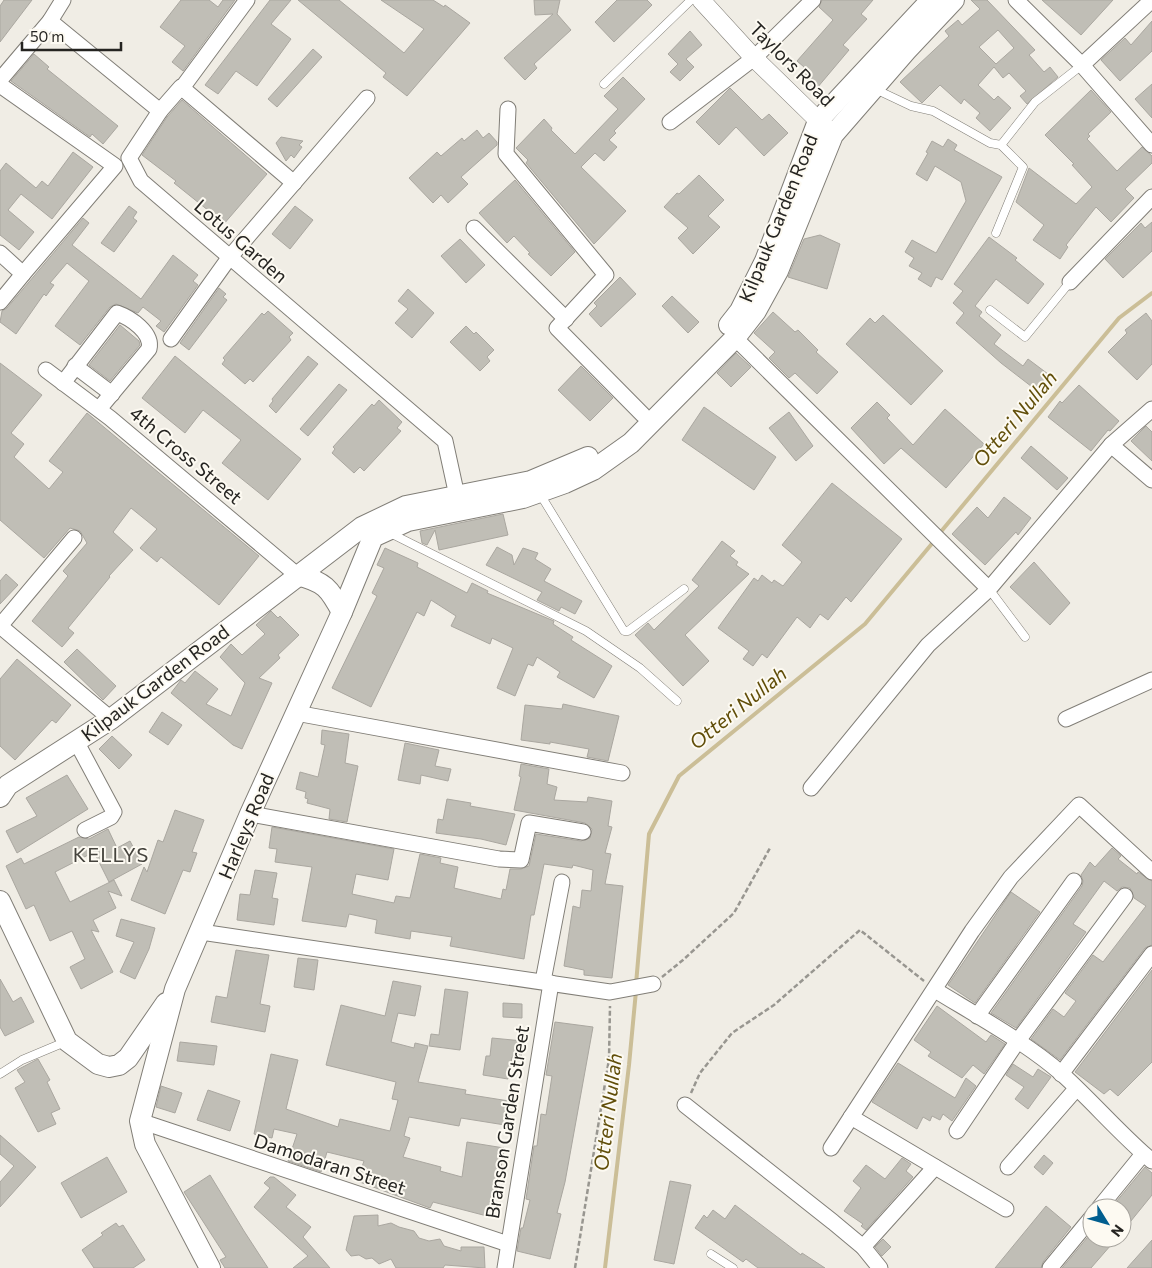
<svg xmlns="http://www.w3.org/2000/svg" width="1152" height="1268" font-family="Commissioner,sans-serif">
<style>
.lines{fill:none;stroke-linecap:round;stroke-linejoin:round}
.stream{stroke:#cbbe97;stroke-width:4}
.building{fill:#c0beb6;stroke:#aaa7a0;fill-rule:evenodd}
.service-casing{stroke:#817e77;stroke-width:9}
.minor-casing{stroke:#817e77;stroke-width:17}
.tertiary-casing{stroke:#817e77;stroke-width:19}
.secondary-casing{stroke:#817e77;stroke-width:22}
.path{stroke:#989690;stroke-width:2.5;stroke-dasharray:5 2.5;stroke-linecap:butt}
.service{stroke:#fff;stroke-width:8}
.minor{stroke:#fff;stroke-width:15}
.tertiary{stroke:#fff;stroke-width:18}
.secondary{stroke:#fff;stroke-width:20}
.labels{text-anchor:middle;stroke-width:4;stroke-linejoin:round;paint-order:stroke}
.street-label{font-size:19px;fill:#252421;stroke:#fdfaf2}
.water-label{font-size:20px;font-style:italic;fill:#614e09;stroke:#fdfaf2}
.neighbourhood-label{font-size:20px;letter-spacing:1px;fill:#45433d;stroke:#fdfaf2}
</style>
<rect width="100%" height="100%" fill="#f0ede5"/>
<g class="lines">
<g class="stream">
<path d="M939 534 1119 318 1152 293"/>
<path d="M636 984 649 834 679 776 865 624 935 540"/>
<path d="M605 1268 629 1065 636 991"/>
</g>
</g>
<g class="building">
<path d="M4 0H32L0 42V6Z"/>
<path d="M181 0H209L218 7 223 0H235L183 71 172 62 185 46 160 27Z"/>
<path d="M270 0H291L271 24 291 39 257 86 236 71 218 94 205 85Z"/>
<path d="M298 0H339L404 53 424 29 381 0H433L444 7 445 5 470 23 407 96 383 77 386 73Z"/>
<path d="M534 0H560L557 14 571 30 534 64 537 68 525 80 504 58 553 14 535 15Z"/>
<path d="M617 0H647L652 5 614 42 595 22Z"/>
<path d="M822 0H873L861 14 867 19 843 45 849 50 817 88 800 73 804 67 797 61 833 20 819 7Z"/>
<path d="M971 0H987L1035 50 1029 55 1044 72 1050 67 1058 77 1027 104 1020 96 1026 91 1009 73 1003 78 994 67 978 85 994 100 998 96 1011 108 990 131 976 118 980 113 964 99 961 104 940 85 922 103 900 82 949 36 945 31 958 20 962 25 980 9ZM998 30 1014 48 996 64 979 47Z"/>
<path d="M1042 0H1113L1081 35Z"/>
<path d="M1152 21V51L1120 81 1101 60 1125 38 1131 45Z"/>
<path d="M690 31 702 45 686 59 694 67 680 81 670 72 678 64 668 54Z"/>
<path d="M313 49 322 57 277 107 268 99Z"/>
<path d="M34 54 49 67 47 69 118 126 103 144 92 134 90 137 11 81Z"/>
<path d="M623 77 645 99 614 131 616 133 609 140 617 147 604 161 595 153 581 167 626 211 594 244 526 163 528 160 516 148 544 119 552 128 551 130 575 154 618 109 604 96Z"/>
<path d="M1152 84V118L1135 99Z"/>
<path d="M730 88 762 120 769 114 788 133 764 156 736 127 719 145 696 122Z"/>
<path d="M1091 90 1111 112 1088 134 1090 136 1087 139 1117 171 1142 147 1152 156V163L1125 189 1134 198 1111 222 1096 207 1066 245 1068 247 1060 259 1033 240 1044 225 1016 202 1029 168 1076 204 1092 187 1072 165 1074 164 1045 135Z"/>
<path d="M182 100 267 174 223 225 213 217 214 215 174 183 176 181 142 155 167 117Z"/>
<path d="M477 130 483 138 489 133 497 142V145L461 177 468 184 448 203 441 195 433 203 409 178 437 152 441 156 462 138 464 141Z"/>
<path d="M281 137 303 141 299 145 302 147 294 158 291 155 286 161 276 143Z"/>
<path d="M948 139 957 145 954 150 1002 177 942 280 936 277 931 287 918 279 922 273 909 266 914 258 905 252 912 240 936 253 966 201 961 182 935 166 927 181 916 174 928 153 926 152 932 141 943 147Z"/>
<path d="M73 152 93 167 52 219 21 194 8 210 34 232 19 250 0 235V171L6 163 36 188 42 181 48 186Z"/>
<path d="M699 175 724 200 708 216 720 227 693 254 678 238 688 228 664 207 677 193 679 194Z"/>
<path d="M515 180 575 252 551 276 528 254 530 253 514 236 507 243 479 213Z"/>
<path d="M129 206 137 212 133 218 137 221 114 252 101 243Z"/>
<path d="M295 206 313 220 290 249 272 234Z"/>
<path d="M83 218 89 223 72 245 141 299 173 255 198 275 193 281 198 285 164 332 156 326 161 321 143 307 138 313 116 304 110 307 80 345 55 326 89 281 67 263 50 283 54 285 46 296 44 294 16 334 0 322 2 311 7 308Z"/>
<path d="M1152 222V251L1123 278 1105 259 1141 223 1145 228Z"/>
<path d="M820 235 840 244 827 289 788 277 804 239Z"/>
<path d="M989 237 1017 258 1015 260 1044 284 1028 304 996 279 975 306 982 312 979 316 1001 335 994 344 1023 366 1028 359 1048 374 1036 390 1001 363 956 323 964 313 953 303 963 291 954 284Z"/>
<path d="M460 239 485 265 466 283 441 256Z"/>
<path d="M620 277 636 294 601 327 589 314 597 306 594 303Z"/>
<path d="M219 288 226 294 223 297 227 300 189 350 180 343Z"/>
<path d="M408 289 434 313 412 338 395 323 408 309 398 301Z"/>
<path d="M672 296 699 322 688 333 662 306Z"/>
<path d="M268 311 293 333 289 337 291 340 253 382 250 379 245 384 222 364 225 360 223 358 262 313 264 315Z"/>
<path d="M773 312 795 332 798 330 818 350 816 352 838 372 817 394 795 373 789 378 769 358 775 352 754 333Z"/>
<path d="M1146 313 1152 321V364L1137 380 1108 352 1127 333 1125 330Z"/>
<path d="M883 315 943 371 911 405 846 344 870 318 875 323Z"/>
<path d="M120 325 139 341 140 345 110 381 89 365Z"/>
<path d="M466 326 474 334 476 332 494 350 487 357 490 361 480 371 450 342Z"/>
<path d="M736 353 751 367 731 387 717 373Z"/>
<path d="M175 356 301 459 268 500 222 463 241 440 203 410 185 433 142 398Z"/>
<path d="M308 356 318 364 276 413 269 406 273 401 272 399Z"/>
<path d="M0 363 42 395 11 433 24 444 14 457 49 489 63 472 49 461 87 413 259 556 219 605 161 557 157 562 140 548 157 529 131 508 113 532 133 550 109 576 110 577 68 628 74 633 62 647 32 621 68 576 63 571 87 543 80 531 70 528 44 558 0 520Z"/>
<path d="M581 366 613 398 590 421 558 390Z"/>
<path d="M339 384 347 390 308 436 300 429Z"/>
<path d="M1079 385 1119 421 1110 431 1108 430 1091 451 1048 417 1060 401 1062 403Z"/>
<path d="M379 400 402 422 397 428 401 431 364 471 360 467 354 473 332 453 335 449 333 447 372 404 374 406Z"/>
<path d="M877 402 890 415 887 418 913 445 945 409 984 444 946 488 901 448 884 464 851 428Z"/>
<path d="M704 407 776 457 754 490 682 440Z"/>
<path d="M789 412 813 446 796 461 769 428Z"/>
<path d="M1146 426 1152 432V461L1131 441Z"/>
<path d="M1031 446 1068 478 1057 490 1021 458Z"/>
<path d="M832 483 902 539 851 602 846 597 828 620 820 614 810 628 797 617 767 658 762 654 753 666 743 659 749 651 718 628 754 578 758 581 762 575 772 583 774 580 783 586 802 562 782 545Z"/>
<path d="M1004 497 1031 518 1018 535 1016 532 985 565 952 534 977 507 988 518Z"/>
<path d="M503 514 508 535 439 550 435 530 427 545 422 543 420 531Z"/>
<path d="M722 541 735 551 730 556 738 562 736 565 749 574 685 635 709 661 683 686 635 635 648 623 654 630 699 586 692 580Z"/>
<path d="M497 547 512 555 514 565 523 548 538 553 535 559 551 569 544 581 582 601 575 614 561 607 559 611 537 600 542 592 486 565Z"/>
<path d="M385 548 418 563 417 567 467 593 472 583 488 591 487 593 554 621 553 624 573 637 571 640 612 666 594 698 557 677 560 672 537 657 533 666 528 664 515 696 497 688 513 648 492 638 490 644 451 626 456 616 431 600 424 616 417 612 371 707 332 688 377 596 372 593 384 568 377 565Z"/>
<path d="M1034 562 1070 603 1050 625 1010 587Z"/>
<path d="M6 574 18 585 0 604V581Z"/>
<path d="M271 611 278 618 280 616 299 635 278 655 280 658 259 678 272 683 242 749 233 745 171 693 181 680 185 683 195 671 218 689 206 704 231 716 245 683 220 657 231 644 242 655 265 634 256 625Z"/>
<path d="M77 649 116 686 103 700 64 662Z"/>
<path d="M17 659 71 705 56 723 52 720 15 760 0 746V679Z"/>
<path d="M563 704 619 716 608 761 587 757 589 749 550 742V744L521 740 525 705 562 709Z"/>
<path d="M162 712 182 725 168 745 149 732Z"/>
<path d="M322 730 349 734 345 763 358 766 347 822 329 819 330 809 307 803 308 799 305 798 306 792 296 789 300 772 318 777 325 745 321 744Z"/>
<path d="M112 736 132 755 119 769 99 749Z"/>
<path d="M405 743 439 750 435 766 451 769 448 781 421 775 420 784 398 780Z"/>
<path d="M521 764 549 769 547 784 557 787 554 800 587 802 588 797 612 801 608 826 612 827 605 853 611 854 605 884 623 886 612 978 584 975V970L564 966 573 906 580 908 582 890 591 891 593 870 573 865 572 868 544 864 534 915H531L524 959 450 946 452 937 411 931 410 939 375 933 377 920 349 914 346 927 302 921 312 867 275 862 277 849 269 848 272 827 394 849 388 880 356 874 352 894 394 903 396 896 410 898 420 854 441 858 440 863 458 867 454 888 501 899 503 889 506 890 510 869H521L529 866 536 834 581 841 590 838 592 829 585 823 514 810 521 777 519 776Z"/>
<path d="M67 775 88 809 17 853 6 831 37 816 26 798Z"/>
<path d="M447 799 471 803 470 806 515 814 506 845 481 839 436 833 438 819 443 820Z"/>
<path d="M175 810 204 820 192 852 197 853 190 872 183 870 165 914 131 900 144 867 147 872 158 840 163 842Z"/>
<path d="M108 829 117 848 130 841 142 864 109 882 94 852 55 872 70 902 114 880 122 896 108 891 116 908 93 920 99 932 91 930 113 972 81 989 70 967 85 959 72 931 50 941 34 905 26 909 6 866 21 858 24 864 79 837 89 839Z"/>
<path d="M1112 848 1121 856 1118 859 1137 874 1138 872 1152 881V945L1145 948 1060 1060 1031 1039 1053 1009 1064 1017 1076 1001 1065 993 1093 955 1103 962 1146 906 1134 898 1130 888 1122 887 1117 891 1104 881 1073 924 1086 932 1016 1028 991 1013 1082 886 1083 881 1081 875 1090 862 1095 867Z"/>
<path d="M255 870 277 873 272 898 278 899 274 925 237 920 240 894 250 895Z"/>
<path d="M1011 892 1040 912 975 1003 948 985Z"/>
<path d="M121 919 155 928 149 949 135 979 120 972 134 942 116 936Z"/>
<path d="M236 950 269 955 260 1004 270 1006 265 1032 211 1022 216 996 227 998Z"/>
<path d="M298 958 318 960 314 990 294 987Z"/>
<path d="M1152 970V1062L1118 1096 1110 1089 1104 1094 1075 1072Z"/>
<path d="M0 979 13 1002 21 997 34 1022 5 1036 0 1027Z"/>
<path d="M393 981 421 986 415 1016 398 1013 391 1042 414 1048 415 1043 428 1046 418 1082 466 1090 465 1094 509 1101 505 1125 461 1118 459 1126 409 1117 404 1136 410 1138 403 1157 441 1167 440 1171 462 1177 467 1142 504 1148 501 1169 499 1168 487 1216 433 1202 430 1208 357 1181 364 1161 327 1152 321 1172 288 1161 297 1134 274 1129 272 1138 254 1134 271 1054 298 1060 286 1109 338 1127 340 1119 390 1131 398 1100 392 1099 396 1082 326 1065 341 1005 385 1016Z"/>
<path d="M445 989 468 992 460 1050 429 1046 431 1034 439 1035Z"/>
<path d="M503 1003 522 1004V1018L503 1017Z"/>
<path d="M937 1006 986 1042 991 1035 1005 1044 984 1074 973 1065 962 1078 928 1056 931 1052 914 1040Z"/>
<path d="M555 1022 593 1027 565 1182 557 1213 561 1214 550 1259 517 1251 521 1228H523L530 1200 526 1199 534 1146H537L541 1114 546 1115 552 1076 546 1075Z"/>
<path d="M492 1038 523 1041 521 1058 512 1057 508 1079 483 1075 486 1056H490Z"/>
<path d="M180 1042 217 1046 214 1065 177 1061Z"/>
<path d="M38 1059 50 1080 47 1082 60 1109 51 1113 56 1124 38 1132 15 1088 25 1082 17 1070Z"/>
<path d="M898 1063 955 1098 966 1078 976 1086 952 1121 943 1114 940 1120 932 1116 930 1121 923 1117 917 1129 872 1102Z"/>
<path d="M1013 1064 1033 1077 1038 1069 1051 1077 1028 1109 1015 1099 1024 1087 1006 1075Z"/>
<path d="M161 1086 182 1093 175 1113 156 1107Z"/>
<path d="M208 1090 240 1101 230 1131 197 1120Z"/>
<path d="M0 1135 36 1167 0 1207V1182L14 1166 0 1154Z"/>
<path d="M1044 1155 1053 1163 1043 1175 1034 1167Z"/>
<path d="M107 1157 127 1192 81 1218 61 1183Z"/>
<path d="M902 1158 911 1164 906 1171 913 1177 866 1230 861 1226 863 1224 844 1211 861 1188 853 1181 866 1165 885 1179Z"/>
<path d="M1145 1167 1152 1173V1195L1122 1232V1208H1111Z"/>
<path d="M210 1175 244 1231 268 1268H225L220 1260 226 1257 184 1192Z"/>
<path d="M270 1177H274L296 1195 286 1207 311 1227 303 1237 330 1268H293L308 1256 254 1207 270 1188 264 1183Z"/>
<path d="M670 1181 691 1185 674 1264 654 1260Z"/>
<path d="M735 1205 801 1255 802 1253 825 1268H758L746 1259 743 1262 695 1228 704 1215 707 1218 713 1210 725 1219Z"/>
<path d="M1046 1206 1071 1227 1043 1262 1041 1268H995Z"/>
<path d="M378 1215V1226L391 1223 399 1227 414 1231 419 1238 429 1241 440 1239 444 1246 461 1251V1247H484L485 1268 445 1265 443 1268H396L391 1259 379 1264 372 1258 366 1259 359 1255 351 1256 346 1250 354 1216Z"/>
<path d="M116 1223 119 1227 123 1225 145 1260 133 1268H94L82 1250 103 1235 101 1233Z"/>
<path d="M1092 1232V1238H1104L1111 1245 1091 1268H1062Z"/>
<path d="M883 1239 891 1247 882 1256 875 1247Z"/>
<path d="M1152 1240V1268H1127Z"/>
</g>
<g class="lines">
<defs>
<g id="service">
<path d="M604 84 691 0"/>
<path d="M875 89 911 106 933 111 990 143 1001 145 1023 167 996 233"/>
<path d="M1001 145 1035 102 1082 65"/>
<path d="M990 310 1025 337 1070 282"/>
<path d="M540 494 624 631H628L684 589"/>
<path d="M388 532 586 631 640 668 677 701"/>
<path d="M989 589 1025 637"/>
<path d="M0 1074 22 1060 65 1042"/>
<path d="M711 1254 733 1268"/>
</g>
<g id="minor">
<path d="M1016 0 1082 65 1152 145"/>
<path d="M50 21 160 111 129 158 141 181 445 441 457 496"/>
<path d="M1082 65 1152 0"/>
<path d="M0 80 50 21 63 0"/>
<path d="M0 85 115 166 23 274"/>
<path d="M182 88 247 0"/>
<path d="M508 109 506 154 606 275 557 328 643 415"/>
<path d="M160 111 181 87 294 183"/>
<path d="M670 122 754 58 813 0"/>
<path d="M474 228 566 319"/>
<path d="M0 253 23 274 0 302"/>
<path d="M1070 282 1152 197"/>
<path d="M735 338 989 589"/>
<path d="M171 339 229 258 367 98"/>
<path d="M75 366 112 394"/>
<path d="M46 370 110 418 297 575"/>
<path d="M63 383 117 313C131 318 153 333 149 349L99 409"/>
<path d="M1111 445 1152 480"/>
<path d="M0 626 111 719"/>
<path d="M0 626 74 538"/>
<path d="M296 713 622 773"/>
<path d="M1066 719 1152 680"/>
<path d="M76 741 114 812 111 817 85 830"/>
<path d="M811 788 928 645 989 589 1111 445 1152 409"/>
<path d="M250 814 499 859 521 860 529 823 583 832"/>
<path d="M201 932 610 992 653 984"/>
<path d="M543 981 562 882"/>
<path d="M935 990C974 1014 1027 1043 1062 1074 1093 1102 1120 1134 1152 1161"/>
<path d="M977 1016 1074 881"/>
<path d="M1061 1074 1152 954"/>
<path d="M685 1105 833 1222 863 1247 880 1268"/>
<path d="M851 1117 1006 1209"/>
<path d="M140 1121 508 1244"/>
<path d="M957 1131 1017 1042 1125 896"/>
<path d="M831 1148 972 931 1011 877 1079 805 1152 872"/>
<path d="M1008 1167 1076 1089"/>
<path d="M1099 1208 1143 1154"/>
<path d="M863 1247 935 1167"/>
<path d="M505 1268 551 983"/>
<path d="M1050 1268 1092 1217"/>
</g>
<path id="tertiary" d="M701 0 754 58 828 130"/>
<g id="secondary">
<path d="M729 325 740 311 765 261 818 121 931 0"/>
<path d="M297 575C325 582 329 588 342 612"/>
<path d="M0 797 8 785 111 719 362 527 406 506 531 481 588 457"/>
<path d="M0 901 67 1041 98 1064 109 1067 119 1065 128 1058 166 1003"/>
<path d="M210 1268 145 1144 140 1121 175 989 250 814 342 612 373 537 408 521 523 498 565 483 593 470 631 443 735 338 756 311 778 271 833 135 906 51 954 0"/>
</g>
</defs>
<use href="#service" class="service-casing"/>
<use href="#minor" class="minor-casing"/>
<use href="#tertiary" class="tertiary-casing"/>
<use href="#secondary" class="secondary-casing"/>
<g class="path">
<path d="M662 977 683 960 734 913 770 848"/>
<path d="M691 1093 700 1073 732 1033 774 1005 860 930 924 981"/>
<path d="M575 1268 609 1059 610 1006"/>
</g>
<use href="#service" class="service"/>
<use href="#minor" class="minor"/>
<use href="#tertiary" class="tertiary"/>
<use href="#secondary" class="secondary"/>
</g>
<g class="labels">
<g class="street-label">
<text transform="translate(792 64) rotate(45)" y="7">Taylors Road</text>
<text transform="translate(778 218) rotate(-68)" y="7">Kilpauk Garden Road</text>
<text transform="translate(241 241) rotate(41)" y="7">Lotus Garden</text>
<text transform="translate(186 455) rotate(40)" y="7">4th Cross Street</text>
<text transform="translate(155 683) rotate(-37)" y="7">Kilpauk Garden Road</text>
<text transform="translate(246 826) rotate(-67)" y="7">Harleys Road</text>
<text transform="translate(507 1122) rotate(-81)" y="7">Branson Garden Street</text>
<text transform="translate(330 1164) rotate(18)" y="7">Damodaran Street</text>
</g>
<g class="water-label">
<text transform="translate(1015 419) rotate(-50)" y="7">Otteri Nullah</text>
<text transform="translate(738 708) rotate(-39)" y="7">Otteri Nullah</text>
<text transform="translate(608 1112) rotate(-83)" y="7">Otteri Nullah</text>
</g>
<g class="neighbourhood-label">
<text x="111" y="862">KELLYS</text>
</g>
</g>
<g transform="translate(1107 1223) rotate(127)"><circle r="24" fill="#fdfaf2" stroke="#a7a49e"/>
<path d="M0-4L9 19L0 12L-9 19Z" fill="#015e8f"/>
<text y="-8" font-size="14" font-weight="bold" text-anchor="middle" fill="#252421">N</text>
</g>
<path d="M22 42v8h99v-8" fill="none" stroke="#252421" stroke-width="2.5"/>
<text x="30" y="42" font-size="15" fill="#252421" stroke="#fdfaf2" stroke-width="4" paint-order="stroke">50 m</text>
</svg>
